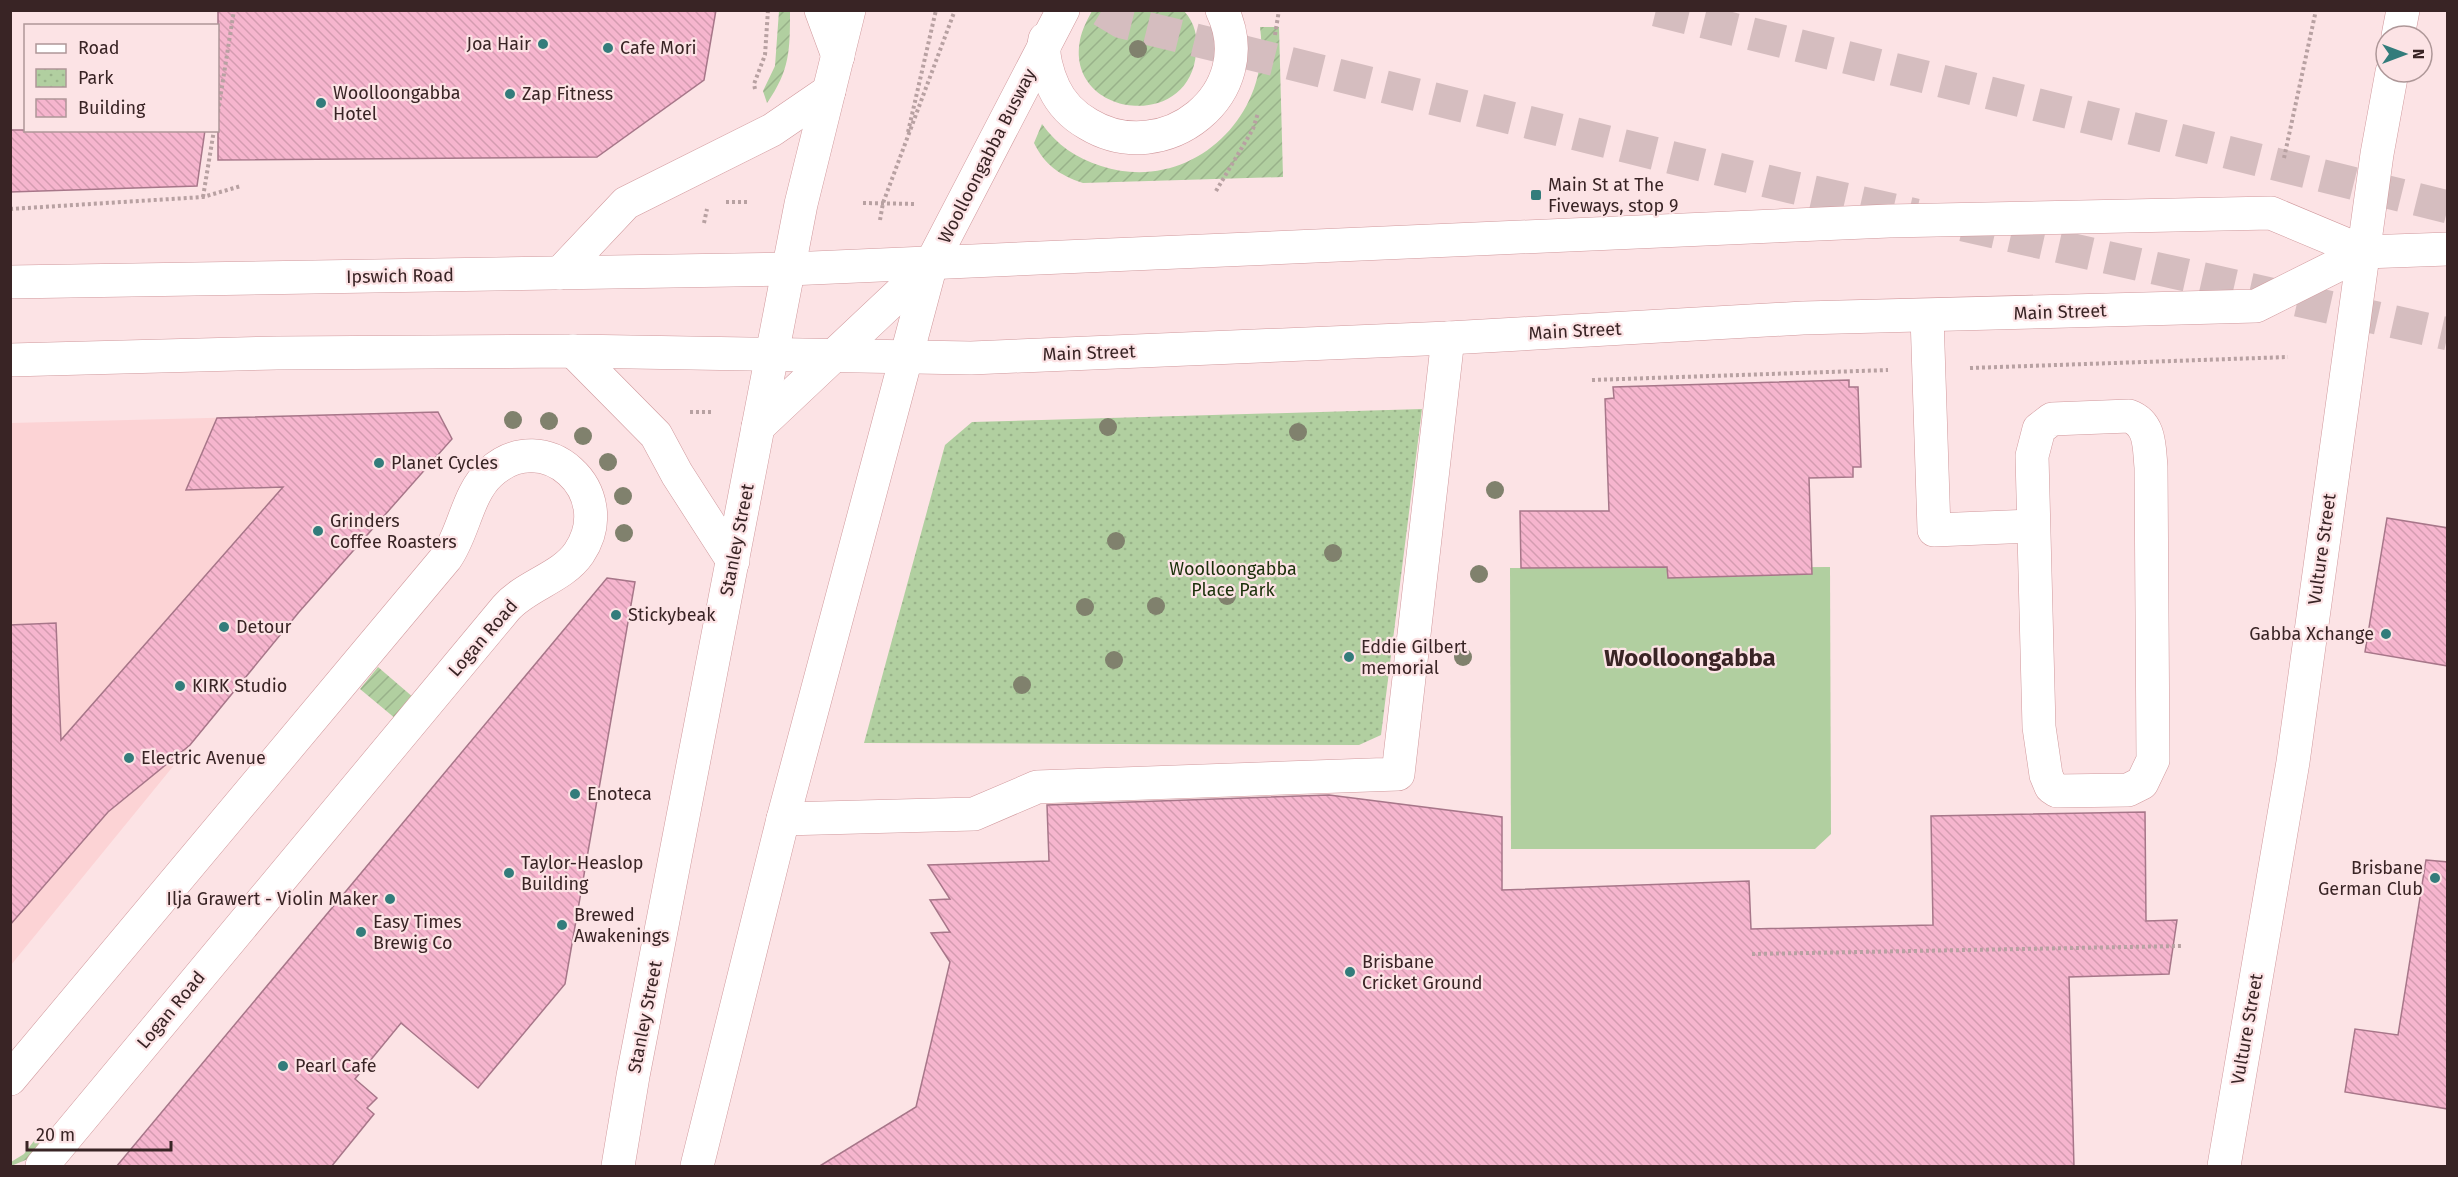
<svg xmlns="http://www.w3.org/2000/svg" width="2458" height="1177" font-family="'Fira Sans',sans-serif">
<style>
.built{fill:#fcd3d5}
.park{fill:url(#park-dots)}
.garden{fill:url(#garden-furrows)}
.pitch{fill:#b1cfa0}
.building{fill:url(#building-back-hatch);stroke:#a77689;stroke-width:1.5}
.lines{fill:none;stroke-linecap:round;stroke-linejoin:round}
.highway-tunnel{stroke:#d5bdbf;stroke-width:33;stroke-dasharray:33 16;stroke-linecap:butt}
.minor-casing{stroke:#d0989c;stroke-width:34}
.major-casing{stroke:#d0989c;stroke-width:34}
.highway-casing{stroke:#d0989c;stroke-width:34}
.path{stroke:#b8a1a2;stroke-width:4;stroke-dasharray:3 3;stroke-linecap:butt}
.minor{stroke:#fff;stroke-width:33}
.major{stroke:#fff;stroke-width:33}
.highway{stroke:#fff;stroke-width:33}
.tree{fill:#80816d}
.poi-dot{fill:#337c7b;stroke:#fce3e5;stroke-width:2}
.labels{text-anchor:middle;stroke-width:4.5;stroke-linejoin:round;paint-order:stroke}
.poi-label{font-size:18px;fill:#392425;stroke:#fce3e5;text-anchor:start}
.street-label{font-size:18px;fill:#392425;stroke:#fce3e5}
.park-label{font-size:18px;fill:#1b300a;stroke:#fce3e5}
.district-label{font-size:24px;font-weight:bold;fill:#392425;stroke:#fce3e5}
</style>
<defs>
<pattern id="park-dots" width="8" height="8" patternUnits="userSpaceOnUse" patternTransform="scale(1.5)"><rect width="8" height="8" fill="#b1cfa0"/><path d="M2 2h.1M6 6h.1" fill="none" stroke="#99b28a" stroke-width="1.8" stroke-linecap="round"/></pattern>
<pattern id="garden-furrows" width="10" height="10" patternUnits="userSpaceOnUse" patternTransform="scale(1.5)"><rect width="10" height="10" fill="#b1cfa0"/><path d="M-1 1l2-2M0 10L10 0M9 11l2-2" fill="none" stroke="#99b28a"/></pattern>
<pattern id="building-back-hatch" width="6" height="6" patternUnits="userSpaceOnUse" patternTransform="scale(1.5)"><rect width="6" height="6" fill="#f6b5ce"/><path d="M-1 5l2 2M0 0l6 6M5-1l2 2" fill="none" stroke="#d49cb1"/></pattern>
</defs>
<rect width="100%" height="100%" fill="#fce3e5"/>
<path class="built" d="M438 412 452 439 299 612 11 965V423Z"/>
<path class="park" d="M1422 409 1381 735 1359 745 864 743 945 445 972 422Z"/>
<g class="garden">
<path d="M779 11H790C790 50 790 70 767 103L763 91 775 66Z"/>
<path d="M1092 11H1184C1195 23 1198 37 1196 53 1190 133 1065 117 1080 40 1082 30 1087 20 1092 11Z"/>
<path d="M1260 27H1279L1283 177 1083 183C1059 175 1045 165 1034 143L1042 124C1057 145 1076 158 1101 166 1190 195 1273 117 1260 27Z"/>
<path d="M378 667 414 698 396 719 360 689Z"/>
<path d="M40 1133 46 1137 28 1159 11 1166V1162L24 1154Z"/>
</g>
<path class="pitch" d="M1830 567 1831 834 1815 849H1511L1510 568Z"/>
<g class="building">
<path d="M218 10H716L704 80 597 157 218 160Z"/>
<path d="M10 130H205L197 186 10 192Z"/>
<path d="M1849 380V387H1858L1861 467H1853V477L1809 478 1812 574 1668 578 1667 567 1521 568 1520 511H1609L1605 399 1614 398 1613 387Z"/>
<path d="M438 412 452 439 299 612 190 745 108 812 10 925V625L56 623 61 740 283 487 186 490 217 418Z"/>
<path d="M2387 518 2448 528V666L2365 652Z"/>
<path d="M607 578 635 582 565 984 478 1088 401 1023 355 1079 377 1098 367 1108 374 1114 331 1167H116Z"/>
<path d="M1329 795 1502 817V890L1749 881 1751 929 1933 925 1931 816 2145 812 2146 921 2177 920 2169 974 2069 977 2074 1167H818L916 1107 950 962 931 933 950 932 930 900 950 899 928 865 1049 861 1047 805Z"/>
<path d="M2426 860 2448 862V1109L2345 1092 2355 1029 2398 1035Z"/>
</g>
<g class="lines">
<g class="highway-tunnel">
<path d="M1102 10 1122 22 1791 187 1916 215"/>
<path d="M1656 10 2448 207"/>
<path d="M1963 225 2448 334"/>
</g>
<defs>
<g id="minor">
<path d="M821 10 838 56"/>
<path d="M1045 39C1041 53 1048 75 1054 88 1061 103 1074 116 1088 124 1164 170 1262 93 1222 10"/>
<path d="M1927 316 1934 530 2032 526"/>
<path d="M2129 416C2151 424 2149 447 2151 467L2153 760 2142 783 2128 790 2057 791 2051 787 2046 775 2039 727 2032 456 2039 429 2052 419Z"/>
<path d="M758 427 931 264"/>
<path d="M783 819 974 814 1037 787 1398 774 1448 338"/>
<path d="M10 1079 446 558C464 533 467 494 490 473 544 423 620 492 579 553 562 578 526 585 506 608L42 1166"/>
<path d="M697 1166 783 819 931 264 1063 10"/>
</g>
<g id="major">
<path d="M2398 36 2403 10"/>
<path d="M618 1166 633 1076 801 204 849 10"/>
<path d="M2224 1166 2293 762 2377 154 2392 72"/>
</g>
<g id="highway">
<path d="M560 273 626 203 772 130 829 91"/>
<path d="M10 282 789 269 1889 221 2271 213 2364 252"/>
<path d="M573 351 656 435 677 474 733 561"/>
<path d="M10 360 277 353 573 351 971 358 1448 338 1803 318 2256 306 2364 252 2448 249"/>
</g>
</defs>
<use href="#minor" class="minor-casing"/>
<use href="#major" class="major-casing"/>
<use href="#highway" class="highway-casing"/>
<g class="path">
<path d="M1275 35 1279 10"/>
<path d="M755 89 754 84 765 55 768 10"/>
<path d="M218 112 234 10"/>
<path d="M908 132 936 10"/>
<path d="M2284 158 2316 10"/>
<path d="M1216 191 1253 129 1258 113"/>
<path d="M203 197 214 130"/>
<path d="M726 202H749"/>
<path d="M863 203 916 204"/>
<path d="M10 209 203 197 241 186"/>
<path d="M880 220 883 203 955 10"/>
<path d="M704 223 707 209"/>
<path d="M1970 368 2288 357"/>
<path d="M1592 380 1888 370"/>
<path d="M690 412H714"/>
<path d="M1752 954 2181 946"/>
</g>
<use href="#minor" class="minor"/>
<use href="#major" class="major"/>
<use href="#highway" class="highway"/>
</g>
<g class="tree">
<circle cx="1138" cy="49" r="9"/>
<circle cx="513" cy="420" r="9"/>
<circle cx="549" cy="421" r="9"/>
<circle cx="1108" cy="427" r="9"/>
<circle cx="1298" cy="432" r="9"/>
<circle cx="583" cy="436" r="9"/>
<circle cx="608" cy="462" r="9"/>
<circle cx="1495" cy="490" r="9"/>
<circle cx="623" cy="496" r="9"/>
<circle cx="624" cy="533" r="9"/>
<circle cx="1116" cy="541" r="9"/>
<circle cx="1333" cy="553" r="9"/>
<circle cx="1479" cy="574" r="9"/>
<circle cx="1227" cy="596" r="9"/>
<circle cx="1156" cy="606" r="9"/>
<circle cx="1085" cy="607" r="9"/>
<circle cx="1463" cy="657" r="9"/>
<circle cx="1114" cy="660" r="9"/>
<circle cx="1022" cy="685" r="9"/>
</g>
<g class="poi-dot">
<circle cx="543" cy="44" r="6"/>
<circle cx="608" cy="48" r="6"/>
<circle cx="510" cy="94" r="6"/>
<circle cx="321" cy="103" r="6"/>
<rect x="1530" y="189" width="12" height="12" rx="3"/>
<circle cx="379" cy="463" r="6"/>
<circle cx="318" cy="531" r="6"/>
<circle cx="616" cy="615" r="6"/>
<circle cx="224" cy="627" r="6"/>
<circle cx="2386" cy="634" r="6"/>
<circle cx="1349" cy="657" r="6"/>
<circle cx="180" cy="686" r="6"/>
<circle cx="129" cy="758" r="6"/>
<circle cx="575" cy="794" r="6"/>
<circle cx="509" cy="873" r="6"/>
<circle cx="2435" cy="878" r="6"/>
<circle cx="390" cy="899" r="6"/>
<circle cx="562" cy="925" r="6"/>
<circle cx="361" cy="932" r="6"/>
<circle cx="1350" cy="972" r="6"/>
<circle cx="283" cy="1066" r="6"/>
</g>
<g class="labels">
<g class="poi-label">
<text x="531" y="50" text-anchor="end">Joa Hair</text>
<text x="620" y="54">Cafe Mori</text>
<text x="333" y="99">Woolloongabba<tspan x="333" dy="21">Hotel</tspan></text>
<text x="522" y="100">Zap Fitness</text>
<text x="1548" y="191">Main St at The<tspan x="1548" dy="21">Fiveways, stop 9</tspan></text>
<text x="391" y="469">Planet Cycles</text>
<text x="330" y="527">Grinders<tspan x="330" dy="21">Coffee Roasters</tspan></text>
<text x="628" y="621">Stickybeak</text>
<text x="236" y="633">Detour</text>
<text x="2374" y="640" text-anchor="end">Gabba Xchange</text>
<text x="1361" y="653">Eddie Gilbert<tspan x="1361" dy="21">memorial</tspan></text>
<text x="192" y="692">KIRK Studio</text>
<text x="141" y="764">Electric Avenue</text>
<text x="587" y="800">Enoteca</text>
<text x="521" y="869">Taylor-Heaslop<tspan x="521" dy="21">Building</tspan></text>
<text x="2423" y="874" text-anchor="end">Brisbane<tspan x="2423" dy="21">German Club</tspan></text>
<text x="378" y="905" text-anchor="end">Ilja Grawert - Violin Maker</text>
<text x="574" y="921">Brewed<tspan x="574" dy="21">Awakenings</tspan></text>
<text x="373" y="928">Easy Times<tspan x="373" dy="21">Brewig Co</tspan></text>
<text x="1362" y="968">Brisbane<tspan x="1362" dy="21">Cricket Ground</tspan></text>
<text x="295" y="1072">Pearl Cafe</text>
</g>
<g class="street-label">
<text transform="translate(987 156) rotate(-63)" y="6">Woolloongabba Busway</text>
<text transform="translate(400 276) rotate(-1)" y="6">Ipswich Road</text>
<text transform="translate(2060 312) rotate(-2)" y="6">Main Street</text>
<text transform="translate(1575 331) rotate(-3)" y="6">Main Street</text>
<text transform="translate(1089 353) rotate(-2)" y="6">Main Street</text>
<text transform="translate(737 540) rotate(-79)" y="6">Stanley Street</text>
<text transform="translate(2322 549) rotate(-82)" y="6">Vulture Street</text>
<text transform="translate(483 638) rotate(-49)" y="6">Logan Road</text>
<text transform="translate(171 1010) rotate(-50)" y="6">Logan Road</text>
<text transform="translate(645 1017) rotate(-79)" y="6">Stanley Street</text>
<text transform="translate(2247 1029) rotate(-80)" y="6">Vulture Street</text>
</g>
<g class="park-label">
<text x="1233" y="575">Woolloongabba<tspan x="1233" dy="21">Place Park</tspan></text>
</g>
<g class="district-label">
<text x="1690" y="666">Woolloongabba</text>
</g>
</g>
<rect width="2458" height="1177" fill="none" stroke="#392425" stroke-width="24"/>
<rect x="24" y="24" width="195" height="108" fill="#fce3e5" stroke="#ae9798" stroke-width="1.5"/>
<rect x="36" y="44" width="30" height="9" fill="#ffffff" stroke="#ae9798" stroke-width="1.5"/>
<text x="78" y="54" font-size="18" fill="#392425">Road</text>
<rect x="36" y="69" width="30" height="18" fill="url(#park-dots)" stroke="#ae9798" stroke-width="1.5"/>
<text x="78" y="84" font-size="18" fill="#392425">Park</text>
<rect x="36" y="99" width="30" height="18" fill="url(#building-back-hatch)" stroke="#ae9798" stroke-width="1.5"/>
<text x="78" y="114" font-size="18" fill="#392425">Building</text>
<g transform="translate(2404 54) rotate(90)"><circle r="28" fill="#fce3e5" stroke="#ae9798" stroke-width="1.5"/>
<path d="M0-4.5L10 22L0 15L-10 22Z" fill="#337c7b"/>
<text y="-9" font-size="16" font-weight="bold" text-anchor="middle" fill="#392425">N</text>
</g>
<path d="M27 1141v9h144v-9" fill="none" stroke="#392425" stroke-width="3"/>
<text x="36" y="1141" font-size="18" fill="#392425" stroke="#fce3e5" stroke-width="4.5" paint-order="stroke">20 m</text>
</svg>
